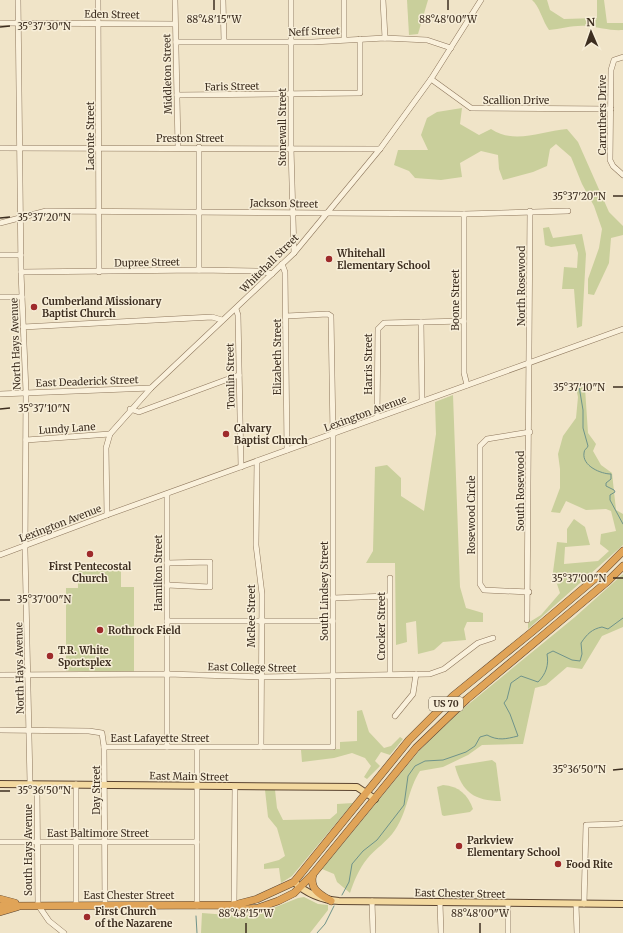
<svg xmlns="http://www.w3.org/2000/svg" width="623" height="933" font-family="Merriweather,serif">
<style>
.green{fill:#c9cf9b}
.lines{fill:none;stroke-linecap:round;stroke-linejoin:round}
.stream{stroke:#6f938a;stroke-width:1}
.minor-casing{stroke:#8d765c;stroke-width:6}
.major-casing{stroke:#5b4430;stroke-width:8}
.highway-casing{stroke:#5b4430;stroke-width:8}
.minor{stroke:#faf1dc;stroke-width:5}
.major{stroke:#f3d9a0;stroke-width:6}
.highway{stroke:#e0a458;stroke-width:7}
.ticks{fill:none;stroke:#3d2e20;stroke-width:1.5}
.poi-dot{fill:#9e2a2b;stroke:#f7eed8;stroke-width:1.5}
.labels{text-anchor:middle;stroke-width:3;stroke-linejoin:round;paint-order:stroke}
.shield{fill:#f7eed8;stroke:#756857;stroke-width:1}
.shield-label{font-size:9px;font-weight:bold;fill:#3d2e20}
.street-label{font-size:10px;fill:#3d2e20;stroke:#f7eed8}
.poi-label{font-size:10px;font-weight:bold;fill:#3d2e20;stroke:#f7eed8;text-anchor:start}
.ticks-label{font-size:10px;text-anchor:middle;fill:#3d2e20;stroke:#f7eed8;stroke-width:3;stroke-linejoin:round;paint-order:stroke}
</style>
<rect width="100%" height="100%" fill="#f0e4c8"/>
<g class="green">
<path d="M407 0H428L418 34 409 35Z"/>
<path d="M532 0H547L550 10 564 19 597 18V0H604L607 23H623V30C610 31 599 27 586 26 574 25 561 29 549 30 543 22 539 5 532 0Z"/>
<path d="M462 108 460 124 479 135 491 129C515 145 541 131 567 129L578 142 609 212 623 226V235L611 238 609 263 594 295 588 294V279L599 248 602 229 594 206 582 184 571 157 556 144 550 149 547 166 533 172 503 180 499 169 498 155 481 151 460 163 462 177 441 180 415 178 409 171 394 165 398 150H428L421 135 427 118 437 112Z"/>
<path d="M549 227 553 238 582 234 586 254 582 326 577 328 574 289H562L564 267 577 268 578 253 575 244 551 247 545 245 543 228Z"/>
<path d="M575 383 585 388 588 433 596 444 593 451 601 465 612 473 616 510 623 514V545L528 629V623L541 615 560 593 553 572 557 542 567 543V529L574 519 585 527 590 545 565 547 564 564 598 561 609 551 600 544 601 534 616 531 611 511 606 509 586 510 566 501 560 513 551 512 560 488V469L558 454 563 436 576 418 578 397Z"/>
<path d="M453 395 460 587 466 608 483 613V622H467L464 629 466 640 443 642 434 650 418 654 416 621 406 623 407 642 396 645 395 563H366L373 551 375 467 387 465 401 478V496L424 511 436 434 435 402Z"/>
<path d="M121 570V587H134V672L66 671V588H78V571Z"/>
<path d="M623 574V627L602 636 582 669 567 667 546 685 535 688 523 744 482 745 468 755 443 767 420 771C408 789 408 811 395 830 388 841 375 849 367 859 359 869 354 881 350 893L337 882 334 874 322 869 419 751 459 712 575 617Z"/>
<path d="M362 710 369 732 384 748 391 746 400 737 403 739 390 755 381 752 375 761 380 766 367 779 364 777 371 766 365 758 352 753 334 758 302 762 301 750 340 749V742L357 741V711Z"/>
<path d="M492 760 496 763 501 801C474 801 462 792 455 766Z"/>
<path d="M443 785C459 786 468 795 473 809L470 812 444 816 442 815 437 787Z"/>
<path d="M265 790H275L277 808 283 820 330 819 337 813V804L353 803 292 876 281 883 279 868 264 869V864L279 860 285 856 277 828 268 817Z"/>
<path d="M304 897 318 904 328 905V910L310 933H201L202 913 241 916 261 913 298 898Z"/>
</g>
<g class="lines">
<g class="stream">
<path d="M579 386 583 410V428L588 446C587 449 584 449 584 453 582 466 601 474 611 474V479L606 483V486L614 490 615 492 610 495V500L623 524"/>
<path d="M342 895 349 882 352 864 363 851 377 840 404 805 408 776 415 766 425 761 443 760 466 752 475 746 480 737 487 735C498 741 506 739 518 736L510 714 504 703 507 699 511 683 521 676 538 682C546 674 549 665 547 654L553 651 572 660 580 661 582 654 581 643C587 634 592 629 602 627L608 629 623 618"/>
<path d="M196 916 197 933"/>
<path d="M317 933 325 924 334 906"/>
</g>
<defs>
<g id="minor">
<path d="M18 0 21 272 26 392 25 550 30 783 37 789 38 905 49 921 64 933"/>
<path d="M98 0 99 272"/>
<path d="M175 0 178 147"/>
<path d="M223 0 224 41"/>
<path d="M291 0V148L294 253"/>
<path d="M383 0 385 38"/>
<path d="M0 23 175 24"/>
<path d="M344 39V0"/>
<path d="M176 42H313L385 38 427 40 451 48"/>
<path d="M623 57 614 60 611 70 610 160 613 166 623 175"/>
<path d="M431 79 471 108 611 109"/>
<path d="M177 95 360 93V39"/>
<path d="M199 147V270"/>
<path d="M0 148 380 149"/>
<path d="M464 214V373L467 385"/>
<path d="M0 223 46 211 464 214 568 211"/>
<path d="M0 255H21"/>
<path d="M282 264 285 272 287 450"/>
<path d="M21 272 199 270 261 271 272 274"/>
<path d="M0 297H22"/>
<path d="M236 309 238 315 241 467"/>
<path d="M421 322 422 401"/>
<path d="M23 327 212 317 222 320"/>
<path d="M0 394 151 388"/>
<path d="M130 409 139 412 239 375"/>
<path d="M377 417 378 329 384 323 464 321"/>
<path d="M26 440 110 434"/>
<path d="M257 461 256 545 262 594 261 747"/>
<path d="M167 494V747"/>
<path d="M107 515 106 448 110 434 151 388 294 253 380 149 431 79 481 0"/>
<path d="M0 555 107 515 623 329"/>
<path d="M167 563 210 562V587L167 585"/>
<path d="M390 578V674"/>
<path d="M529 592 484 590 480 584V446L487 439 530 432"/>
<path d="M333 598 389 596"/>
<path d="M527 620 530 211"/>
<path d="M167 621H333"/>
<path d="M0 675 167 674 261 677 430 674 444 669 478 643 493 638"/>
<path d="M395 716 413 694 416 674"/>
<path d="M0 730 89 731 102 733 104 747 105 905"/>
<path d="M104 747H333V434L331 316 328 314 286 316"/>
<path d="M197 747V906"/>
<path d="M76 784V905"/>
<path d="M0 842H197"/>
<path d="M372 901 373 933"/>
<path d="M440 903 441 933"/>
<path d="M508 904V933"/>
<path d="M576 904 577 933"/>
<path d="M584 904 586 825 619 824 623 823"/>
<path d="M234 905 235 787"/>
</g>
<g id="major">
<path d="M0 784 357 787 375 799"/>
<path d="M294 882C306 893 322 900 339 901L623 904"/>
</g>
<g id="highway">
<path d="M313 874C309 889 319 894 331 901"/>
<path d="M0 899 15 903"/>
<path d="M234 905 257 899 294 882 409 740 453 696 533 631 598 576 623 551"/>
<path d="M0 906 234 905 246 909 258 908 278 901 294 893 313 874 416 748 467 699 608 581 623 566"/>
<path d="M0 912 17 907"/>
</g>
</defs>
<use href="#minor" class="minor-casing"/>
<use href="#major" class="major-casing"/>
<use href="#highway" class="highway-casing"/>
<use href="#minor" class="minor"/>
<use href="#major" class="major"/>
<use href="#highway" class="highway"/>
</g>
<path class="ticks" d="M214 0V10M448 0V10M0 27 10 26M613 196H623M0 218 10 217M613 387H623M0 409 10 408M613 578H623M0 600H10M613 770 623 769M0 791H10M246 923V933M480 923V933"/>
<g class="poi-dot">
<circle cx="329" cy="259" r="4"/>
<circle cx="34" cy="307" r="4"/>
<circle cx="226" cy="434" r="4"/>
<circle cx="90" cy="554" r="4"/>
<circle cx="100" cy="630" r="4"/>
<circle cx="50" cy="656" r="4"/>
<circle cx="459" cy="846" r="4"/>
<circle cx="558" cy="864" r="4"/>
<circle cx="87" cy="917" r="4"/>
</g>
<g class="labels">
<rect class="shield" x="429" y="697" width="34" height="14" rx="3"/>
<g class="shield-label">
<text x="446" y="707">US 70</text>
</g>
<g class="street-label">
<text transform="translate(112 14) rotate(1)" y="4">Eden Street</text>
<text transform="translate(314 31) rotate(-2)" y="4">Neff Street</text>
<text transform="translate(167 74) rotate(-91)" y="4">Middleton Street</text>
<text transform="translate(232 86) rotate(-1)" y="4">Faris Street</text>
<text x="516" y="104">Scallion Drive</text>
<text transform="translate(602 115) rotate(-90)" y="4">Carruthers Drive</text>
<text transform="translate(282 127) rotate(-90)" y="4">Stonewall Street</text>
<text transform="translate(90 136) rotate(-90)" y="4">Laconte Street</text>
<text x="190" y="142">Preston Street</text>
<text transform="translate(284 203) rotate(1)" y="4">Jackson Street</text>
<text transform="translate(147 262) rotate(-1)" y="4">Dupree Street</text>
<text transform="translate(269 263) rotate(-45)" y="4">Whitehall Street</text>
<text transform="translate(521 286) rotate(-90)" y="4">North Rosewood</text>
<text transform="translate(455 300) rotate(-90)" y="4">Boone Street</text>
<text transform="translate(15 344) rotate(-92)" y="4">North Hays Avenue</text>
<text transform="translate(277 357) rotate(-90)" y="4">Elizabeth Street</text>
<text transform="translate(368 364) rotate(-90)" y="4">Harris Street</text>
<text transform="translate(230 376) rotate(-91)" y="4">Tomlin Street</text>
<text transform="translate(87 381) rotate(-2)" y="4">East Deaderick Street</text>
<text transform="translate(365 413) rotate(-20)" y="4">Lexington Avenue</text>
<text transform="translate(67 428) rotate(-4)" y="4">Lundy Lane</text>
<text transform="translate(520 491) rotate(-90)" y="4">South Rosewood</text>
<text transform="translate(471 515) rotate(-90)" y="4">Rosewood Circle</text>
<text transform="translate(60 523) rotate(-21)" y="4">Lexington Avenue</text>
<text transform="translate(158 573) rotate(-90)" y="4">Hamilton Street</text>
<text transform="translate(324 591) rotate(-90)" y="4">South Lindsey Street</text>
<text transform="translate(251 616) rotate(-90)" y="4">McRee Street</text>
<text transform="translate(381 626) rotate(-90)" y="4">Crocker Street</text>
<text transform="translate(252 667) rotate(1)" y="4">East College Street</text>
<text transform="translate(19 668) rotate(-91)" y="4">North Hays Avenue</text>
<text x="160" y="742">East Lafayette Street</text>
<text transform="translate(189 776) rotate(1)" y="4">East Main Street</text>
<text transform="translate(96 790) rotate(-90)" y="4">Day Street</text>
<text x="98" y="837">East Baltimore Street</text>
<text transform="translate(28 850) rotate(-90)" y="4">South Hays Avenue</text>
<text transform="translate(460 893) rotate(1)" y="4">East Chester Street</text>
<text x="129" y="899">East Chester Street</text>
</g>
<g class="poi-label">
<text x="337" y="257">Whitehall<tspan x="337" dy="12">Elementary School</tspan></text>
<text x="42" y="305">Cumberland Missionary<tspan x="42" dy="12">Baptist Church</tspan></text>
<text x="234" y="432">Calvary<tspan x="234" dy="12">Baptist Church</tspan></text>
<text x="90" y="570" text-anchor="middle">First Pentecostal<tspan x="90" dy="12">Church</tspan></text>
<text x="108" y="634">Rothrock Field</text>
<text x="58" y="654">T.R. White<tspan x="58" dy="12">Sportsplex</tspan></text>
<text x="467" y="844">Parkview<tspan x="467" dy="12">Elementary School</tspan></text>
<text x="566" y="868">Food Rite</text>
<text x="95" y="915">First Church<tspan x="95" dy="12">of the Nazarene</tspan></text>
</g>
</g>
<g class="ticks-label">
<text x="214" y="23">88°48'15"W</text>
<text x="448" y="23">88°48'00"W</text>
<text x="44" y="30">35°37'30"N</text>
<text x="579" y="200">35°37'20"N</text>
<text x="44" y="221">35°37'20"N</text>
<text x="579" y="391">35°37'10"N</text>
<text x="44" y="412">35°37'10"N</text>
<text x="579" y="582">35°37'00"N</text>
<text x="44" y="603">35°37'00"N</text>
<text x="579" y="773">35°36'50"N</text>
<text x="44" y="794">35°36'50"N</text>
<text x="246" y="917">88°48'15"W</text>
<text x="480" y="917">88°48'00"W</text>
</g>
<g transform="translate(591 32) rotate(358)" stroke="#f7eed8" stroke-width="3" paint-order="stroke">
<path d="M0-3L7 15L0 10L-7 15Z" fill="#3d2e20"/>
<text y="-6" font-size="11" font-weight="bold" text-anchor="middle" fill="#3d2e20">N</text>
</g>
</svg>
